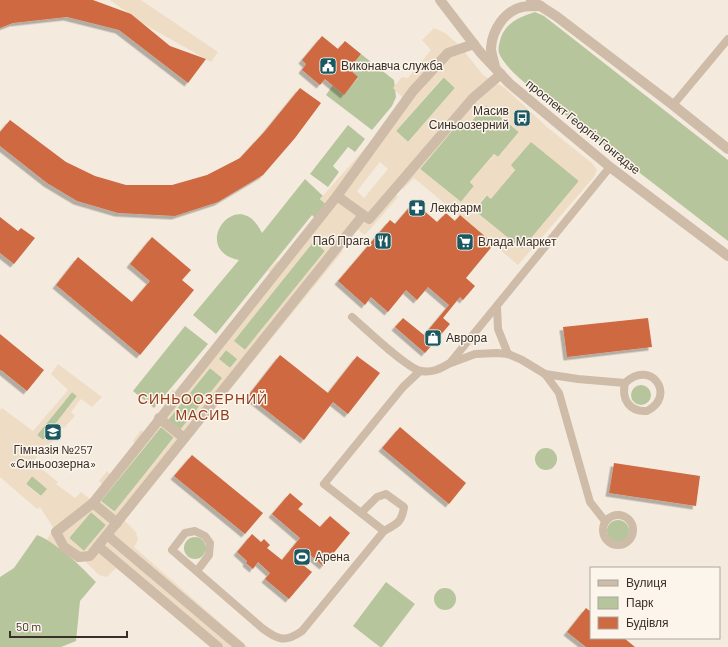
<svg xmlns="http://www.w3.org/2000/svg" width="728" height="647" font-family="Barlow,sans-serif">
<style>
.green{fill:#b6c59c}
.plaza{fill:#eeddc4;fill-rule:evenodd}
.building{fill:#cf6942;filter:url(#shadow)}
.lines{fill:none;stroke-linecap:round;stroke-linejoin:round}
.service{stroke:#cebba8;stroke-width:8}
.pedestrian{stroke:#cebba8;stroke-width:10}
.tertiary{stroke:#cebba8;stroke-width:10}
.labels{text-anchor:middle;stroke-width:3;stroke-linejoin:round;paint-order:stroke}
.poi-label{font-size:12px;fill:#3a2f29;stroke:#fbf5eb;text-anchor:start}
.street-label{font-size:12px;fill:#3a2f29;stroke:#fbf5eb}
.quarter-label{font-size:14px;letter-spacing:1px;fill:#903c1b;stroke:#fbf5eb}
</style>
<defs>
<filter id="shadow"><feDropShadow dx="-3.5" dy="3.5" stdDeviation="0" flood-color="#0004"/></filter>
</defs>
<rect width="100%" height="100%" fill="#f4ebde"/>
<g class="green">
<path d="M535 12 544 16 728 160V241C670 196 611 151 553 105 538 93 506 71 499 53 498 49 499 45 500 41 504 23 520 17 535 12Z"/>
<path d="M361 54 394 80 396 97 392 106 372 130 326 95 333 85 344 94 358 78 349 69Z"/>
<path d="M444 77 455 88 408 142 396 131Z"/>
<path d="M486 105 519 132 498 157 494 154 470 182 474 186 461 202 420 169 461 120 468 125Z"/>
<path d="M348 125 365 139 355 152 348 147 333 166 339 172 328 187 310 174Z"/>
<path d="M531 141 579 181 522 249 474 211 487 195 491 198 515 170 510 165Z"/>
<path d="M305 179 323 196 320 199 327 205 316 219 312 215 216 334 193 315 239 260C188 250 238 182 262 233Z"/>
<path d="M314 241 325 251 245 350 233 341Z"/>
<path d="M185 326 208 344 154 408 133 391Z"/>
<path d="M226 350 238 359 230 368 218 359Z"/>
<path d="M210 368 223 378 180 430 168 420Z"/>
<circle cx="641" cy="395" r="10"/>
<path d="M72 392 77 396 43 440 37 435Z"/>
<path d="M161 427 174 437 115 512 101 501Z"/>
<circle cx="546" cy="459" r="11"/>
<path d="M32 476 48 489 41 496 26 484Z"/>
<path d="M91 512 106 525 84 551 69 538Z"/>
<circle cx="618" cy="531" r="11"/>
<path d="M37 535C60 544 79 565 96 582L80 601 76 641 61 647H0V577L14 568Z"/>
<circle cx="195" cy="548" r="11"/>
<path d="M386 582 415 604 382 647H380L353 626Z"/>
<circle cx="445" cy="599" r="11"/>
</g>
<g class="plaza">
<path d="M110 0H141L218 52 211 62 142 23Z"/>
<path d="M434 28 445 33 460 46 483 75 505 88 547 127 593 164 597 170 594 177 518 265 414 178 403 189 399 186 393 193 398 197 365 235 354 227 338 247 343 251 124 520 136 532 138 540 134 547 248 647H210L116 568 107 577 99 575 85 561 76 562 47 539 54 529 40 507 37 509 0 477V410L2 408 33 431 68 390 51 374 58 364 102 397 92 407 81 399 71 412 75 416 64 428 61 426 56 431 60 434 48 446 45 444 33 462 58 482 56 484 75 498 81 492 90 499 102 484 99 481 107 471 110 474 135 443 133 441 141 430 144 432 168 402 165 399 173 389 176 392 271 274 268 271 277 261 280 263 329 206 320 199 375 137 404 99 393 88 402 77 408 78 431 50 422 40ZM443 77 455 88 408 142 396 131ZM486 105 519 132 498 157 494 154 470 182 474 186 461 202 420 169 461 120 468 125ZM531 142 579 181 522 249 474 210 486 195 491 199 515 170 511 165ZM380 162 388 169 364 198 357 191ZM314 241 325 251 245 350 234 341ZM226 350 237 359 230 368 219 359ZM210 368 222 378 180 430 168 419ZM72 392 77 396 43 440 37 435ZM161 427 174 438 114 512 101 501ZM32 476 47 489 41 496 26 484ZM91 512 106 525 84 551 69 538Z"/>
</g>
<g class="building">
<path d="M0 0H93L131 14 170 46 206 59 188 83 119 30 67 17 13 23 0 28Z"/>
<path d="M322 36 338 49 345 41 361 54 349 69 358 77 344 95 325 79 320 85 302 70 306 64 302 60Z"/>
<path d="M300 88 321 103 295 138 263 175 218 202 175 216 118 213 77 201 47 183 0 146V132L10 120 66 162 95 176 126 185H172L207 175 240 158 265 131Z"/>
<path d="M414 202 437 222 446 213 455 221 460 215 494 244 466 278 475 286 463 300 460 297 443 318 450 324 425 353 395 327 403 318 424 335 449 305 428 287 417 300 406 290 388 312 371 297 365 305 338 281 390 220 395 224Z"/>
<path d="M0 217 18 231 21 228 35 238 14 264 0 253Z"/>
<path d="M152 237 191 270 182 280 194 290 140 355 56 285 78 257 132 302 150 281 130 264Z"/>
<path d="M648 318 652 347 567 357 563 327Z"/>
<path d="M0 334 44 370 27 391 1 370 0 371Z"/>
<path d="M280 355 328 393 357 356 380 373 348 414 333 402 304 440 248 396Z"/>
<path d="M400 427 466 483 449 504 382 448Z"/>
<path d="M192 455 263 513 245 534 174 476Z"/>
<path d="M614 463 700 476 696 506 609 493Z"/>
<path d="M290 493 303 504 298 509 320 527 330 516 350 533 323 566 310 555 303 565 312 572 289 599 265 579 270 573 258 562 253 569 246 563 247 561 237 552 252 534 261 542 264 539 270 545 267 548 282 560 300 538 272 514Z"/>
<path d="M586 608 591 612V638H624L635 647H586L567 632Z"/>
</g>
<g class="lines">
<g class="service">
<path d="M673 105 728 39"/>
<path d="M497 307 498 329 508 354"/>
<path d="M352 317C365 328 407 369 421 371 432 373 440 369 450 363L610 167"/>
<path d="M451 363 475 354 497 353 508 354 522 360 545 374 559 393 590 502 605 521"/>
<path d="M545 374 578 379 625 383C651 358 677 396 647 411 630 412 621 400 625 383"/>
<path d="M361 513 377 497 386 494 404 507C402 522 397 524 384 531"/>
<circle cx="618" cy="530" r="15"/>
<path d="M197 571 209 555 210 543 205 536 195 531 185 533 172 550 262 628C278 640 285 643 302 631L384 531 324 484 403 387 420 371"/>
</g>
<g class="pedestrian">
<path d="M337 196 369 219 473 98 501 74"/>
<path d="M363 215 90 556 79 557 64 547 56 532 93 503 337 196 413 91 448 53 474 44"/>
<path d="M159 418 184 438"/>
<path d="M93 503 117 523"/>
<path d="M107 535 240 647"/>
<path d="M98 546 218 647"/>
</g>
<g class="tertiary">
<path d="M440 0 480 52 509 83 610 167 728 256"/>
<path d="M531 0 556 16 673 105 728 149"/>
<path d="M495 67C494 61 491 54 491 48 492 31 504 11 522 7 528 6 535 6 541 6"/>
</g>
</g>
<defs>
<symbol id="civic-square" viewBox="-11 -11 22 22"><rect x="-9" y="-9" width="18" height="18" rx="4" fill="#1b5860" stroke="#fbf5eb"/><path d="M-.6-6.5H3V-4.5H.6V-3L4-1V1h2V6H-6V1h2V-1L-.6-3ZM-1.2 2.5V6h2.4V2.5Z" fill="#fff"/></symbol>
<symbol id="bus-square" viewBox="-11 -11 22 22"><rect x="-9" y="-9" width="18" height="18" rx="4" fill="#1b5860" stroke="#fbf5eb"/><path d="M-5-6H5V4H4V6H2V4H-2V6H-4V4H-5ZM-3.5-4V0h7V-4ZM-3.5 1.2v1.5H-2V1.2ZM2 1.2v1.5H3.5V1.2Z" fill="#fff"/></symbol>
<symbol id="pharmacy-square" viewBox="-11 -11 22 22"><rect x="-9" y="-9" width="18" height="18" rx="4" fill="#1b5860" stroke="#fbf5eb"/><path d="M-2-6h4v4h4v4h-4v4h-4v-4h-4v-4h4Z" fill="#fff"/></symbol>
<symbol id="restaurant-square" viewBox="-11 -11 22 22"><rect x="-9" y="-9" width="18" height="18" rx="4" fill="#1b5860" stroke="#fbf5eb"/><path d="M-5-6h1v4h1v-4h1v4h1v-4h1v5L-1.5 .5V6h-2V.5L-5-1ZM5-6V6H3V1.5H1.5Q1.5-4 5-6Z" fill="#fff"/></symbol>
<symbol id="supermarket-square" viewBox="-11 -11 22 22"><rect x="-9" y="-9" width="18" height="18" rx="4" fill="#1b5860" stroke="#fbf5eb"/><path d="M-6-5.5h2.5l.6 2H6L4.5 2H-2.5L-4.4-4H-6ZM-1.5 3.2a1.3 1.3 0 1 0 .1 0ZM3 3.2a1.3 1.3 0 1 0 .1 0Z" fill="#fff"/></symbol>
<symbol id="shop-square" viewBox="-11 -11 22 22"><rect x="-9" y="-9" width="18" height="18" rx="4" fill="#1b5860" stroke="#fbf5eb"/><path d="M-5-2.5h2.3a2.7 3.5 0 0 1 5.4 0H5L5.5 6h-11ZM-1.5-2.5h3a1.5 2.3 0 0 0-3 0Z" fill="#fff"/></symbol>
<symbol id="school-square" viewBox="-11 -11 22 22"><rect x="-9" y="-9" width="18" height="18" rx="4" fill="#1b5860" stroke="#fbf5eb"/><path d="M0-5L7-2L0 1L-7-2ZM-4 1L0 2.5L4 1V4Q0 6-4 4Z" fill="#fff"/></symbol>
<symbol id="stadium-square" viewBox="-11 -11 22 22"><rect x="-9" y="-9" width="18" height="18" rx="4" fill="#1b5860" stroke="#fbf5eb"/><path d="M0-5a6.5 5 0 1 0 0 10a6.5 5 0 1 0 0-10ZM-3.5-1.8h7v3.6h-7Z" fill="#fff"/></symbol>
</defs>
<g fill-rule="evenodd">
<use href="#civic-square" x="318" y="56" width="20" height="20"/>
<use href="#bus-square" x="512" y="108" width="20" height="20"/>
<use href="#pharmacy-square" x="407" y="198" width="20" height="20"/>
<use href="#restaurant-square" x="373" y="231" width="20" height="20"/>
<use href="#supermarket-square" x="455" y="232" width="20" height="20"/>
<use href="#shop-square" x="423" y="328" width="20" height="20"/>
<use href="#school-square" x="43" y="422" width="20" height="20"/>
<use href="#stadium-square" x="292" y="547" width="20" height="20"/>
</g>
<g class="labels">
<g class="poi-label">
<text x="341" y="70">Виконавча служба</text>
<text x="509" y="115" text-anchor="end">Масив<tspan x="509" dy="14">Синьоозерний</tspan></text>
<text x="430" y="212">Лекфарм</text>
<text x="370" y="245" text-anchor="end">Паб Прага</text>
<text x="478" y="246">Влада Маркет</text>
<text x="446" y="342">Аврора</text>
<text x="53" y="454" text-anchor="middle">Гімназія №257<tspan x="53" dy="14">«Синьоозерна»</tspan></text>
<text x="315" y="561">Арена</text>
</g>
<g class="street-label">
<text transform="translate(583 127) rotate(39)" y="4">проспект Георгія Гонгадзе</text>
</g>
<g class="quarter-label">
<text x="203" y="404">СИНЬООЗЕРНИЙ<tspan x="203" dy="16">МАСИВ</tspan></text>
</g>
</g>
<rect x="590" y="567" width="130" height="72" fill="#fbf5eb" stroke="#aea69d"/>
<rect x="598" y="580" width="20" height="6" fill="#cebba8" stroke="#aea69d"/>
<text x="626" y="587" font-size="12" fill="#3a2f29">Вулиця</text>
<rect x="598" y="597" width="20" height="12" fill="#b6c59c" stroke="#aea69d"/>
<text x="626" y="607" font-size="12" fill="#3a2f29">Парк</text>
<rect x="598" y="617" width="20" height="12" fill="#cf6942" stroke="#aea69d"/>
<text x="626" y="627" font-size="12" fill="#3a2f29">Будівля</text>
<path d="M10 631v6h117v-6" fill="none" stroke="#3a2f29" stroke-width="2"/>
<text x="16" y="631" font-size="12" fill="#3a2f29" stroke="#fbf5eb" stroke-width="3" paint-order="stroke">50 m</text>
</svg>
